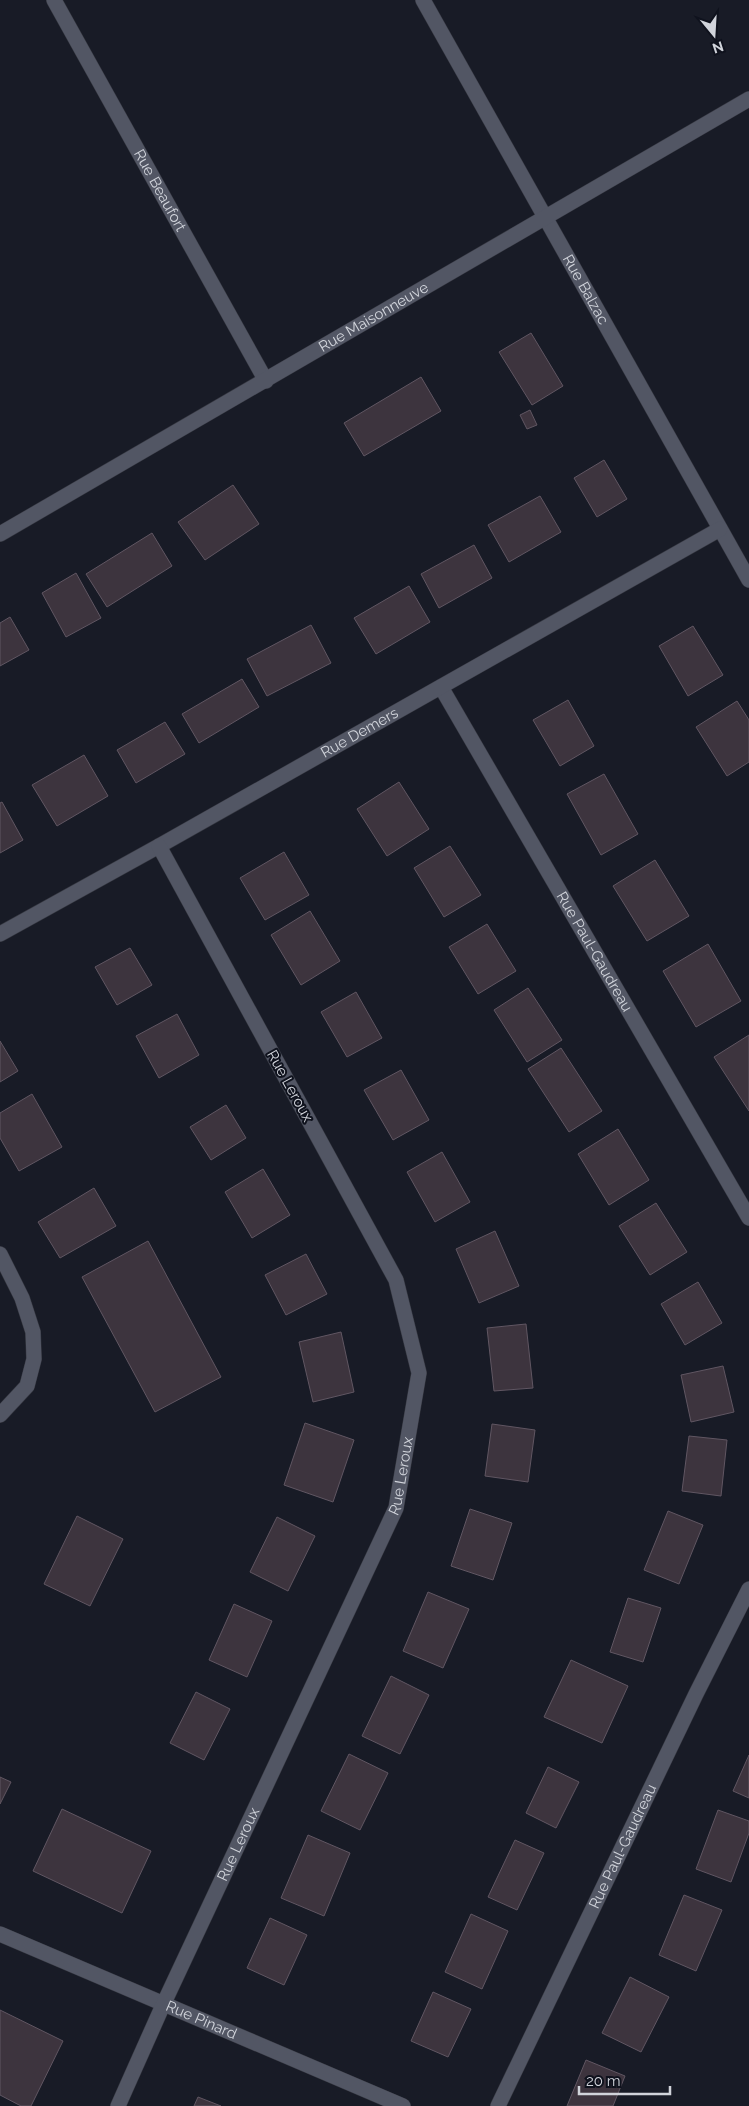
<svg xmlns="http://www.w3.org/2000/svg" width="749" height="2106" font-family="Raleway,sans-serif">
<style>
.building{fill:#3d343e;stroke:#605662}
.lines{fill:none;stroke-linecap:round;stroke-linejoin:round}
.street-casing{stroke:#353740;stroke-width:16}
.street{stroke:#525664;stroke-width:15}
.labels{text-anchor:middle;stroke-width:4;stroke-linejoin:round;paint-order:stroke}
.street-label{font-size:15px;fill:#d1d4db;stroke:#0f121d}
</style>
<rect width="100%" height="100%" fill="#181b26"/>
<g class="building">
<path d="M531 333 563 386 532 405 499 352Z"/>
<path d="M421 377 441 411 364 456 344 423Z"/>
<path d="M530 410 537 425 527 429 520 415Z"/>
<path d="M604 460 627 499 597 517 574 478Z"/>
<path d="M233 485 259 524 205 560 178 522Z"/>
<path d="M540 496 561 532 509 562 488 525Z"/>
<path d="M152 533 172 566 107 607 86 574Z"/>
<path d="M474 545 492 578 439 608 421 574Z"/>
<path d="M76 573 101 618 66 637 42 593Z"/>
<path d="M409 586 430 622 376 654 354 618Z"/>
<path d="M10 617 29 650 0 666V623Z"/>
<path d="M311 625 331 663 267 696 247 659Z"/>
<path d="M693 626 723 675 688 696 659 646Z"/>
<path d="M242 679 259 707 199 743 182 714Z"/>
<path d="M568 700 594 746 560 766 533 720Z"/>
<path d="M737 701 749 720V762L727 776 696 727Z"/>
<path d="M165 722 185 754 136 783 117 750Z"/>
<path d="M84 755 108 796 57 826 32 785Z"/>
<path d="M604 774 638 834 601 855 567 794Z"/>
<path d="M399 782 429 829 387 856 357 809Z"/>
<path d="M2 802 23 840 0 853V803Z"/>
<path d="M450 846 481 895 444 917 414 868Z"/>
<path d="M284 852 309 895 265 920 240 878Z"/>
<path d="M655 860 689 916 647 941 613 886Z"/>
<path d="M310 911 340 961 301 985 271 935Z"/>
<path d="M487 924 516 971 478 994 449 947Z"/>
<path d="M708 944 741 1001 696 1027 663 971Z"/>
<path d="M130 948 152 985 117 1005 95 967Z"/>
<path d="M528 988 562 1040 527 1062 494 1010Z"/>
<path d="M356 992 382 1038 347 1057 321 1012Z"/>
<path d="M177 1014 199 1055 159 1078 136 1036Z"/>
<path d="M749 1035V1111L714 1057Z"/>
<path d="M0 1041 18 1071 0 1082Z"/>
<path d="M561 1048 602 1111 569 1132 528 1069Z"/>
<path d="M401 1070 429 1120 393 1140 364 1090Z"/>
<path d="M32 1094 62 1147 19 1171 0 1138V1113Z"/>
<path d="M226 1105 246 1138 211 1160 190 1127Z"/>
<path d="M618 1129 649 1180 609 1205 578 1154Z"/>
<path d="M442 1152 470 1202 435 1222 407 1172Z"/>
<path d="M263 1169 290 1215 252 1238 225 1192Z"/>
<path d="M94 1188 116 1226 60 1258 38 1222Z"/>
<path d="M656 1203 687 1252 650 1275 619 1226Z"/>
<path d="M495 1231 519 1286 479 1303 456 1249Z"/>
<path d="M148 1241 221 1377 155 1412 82 1277Z"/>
<path d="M306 1254 327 1294 286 1315 265 1275Z"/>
<path d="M698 1282 722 1323 685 1345 661 1304Z"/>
<path d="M526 1324 533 1388 494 1391 487 1328Z"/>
<path d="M341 1332 354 1392 313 1402 299 1342Z"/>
<path d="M723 1366 734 1412 691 1422 681 1375Z"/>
<path d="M305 1423 354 1440 333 1502 284 1485Z"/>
<path d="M492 1424 535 1430 528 1482 485 1476Z"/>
<path d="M689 1436 727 1440 721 1496 682 1491Z"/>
<path d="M470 1509 512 1523 493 1580 451 1566Z"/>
<path d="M668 1511 703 1525 679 1584 644 1570Z"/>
<path d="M77 1516 123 1539 90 1606 44 1584Z"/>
<path d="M277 1517 315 1536 288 1591 250 1572Z"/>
<path d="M428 1592 469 1609 443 1668 403 1651Z"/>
<path d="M628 1598 661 1608 643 1662 610 1652Z"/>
<path d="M234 1604 272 1621 247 1677 209 1660Z"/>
<path d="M571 1660 628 1686 602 1743 544 1717Z"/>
<path d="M391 1676 429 1695 400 1754 362 1736Z"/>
<path d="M196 1692 230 1709 204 1760 170 1743Z"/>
<path d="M349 1754 388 1773 360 1830 321 1811Z"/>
<path d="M749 1755V1798L733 1791Z"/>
<path d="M548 1767 579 1782 556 1828 526 1813Z"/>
<path d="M0 1777 11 1782 0 1804Z"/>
<path d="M62 1809 151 1851 122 1913 33 1871Z"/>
<path d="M718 1810 749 1821V1833L731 1882 696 1869Z"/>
<path d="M308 1835 350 1853 324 1916 281 1898Z"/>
<path d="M515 1840 544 1853 517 1910 488 1897Z"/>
<path d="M684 1895 722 1910 696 1971 659 1955Z"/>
<path d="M471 1914 508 1931 482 1989 445 1972Z"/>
<path d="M270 1918 307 1935 284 1985 247 1968Z"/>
<path d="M630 1977 669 1997 641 2052 602 2033Z"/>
<path d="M433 1992 471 2009 448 2057 411 2041Z"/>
<path d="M0 2010 63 2041 31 2106H21L0 2095Z"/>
<path d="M586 2060 625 2076 613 2106H567Z"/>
<path d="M198 2097 221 2106H194Z"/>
</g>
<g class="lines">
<defs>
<g id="street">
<path id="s1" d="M54 0 266 381"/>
<path id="s2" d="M423 0 749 580"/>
<path id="s3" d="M0 534 749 99"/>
<path id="s4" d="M441 687 749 1218"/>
<path id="s5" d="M0 934 159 846 720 529"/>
<path d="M0 1254 22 1298 33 1332 34 1359 27 1386 0 1415"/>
<path id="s6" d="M0 1934 403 2106"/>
<path id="s7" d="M118 2106 163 2005 396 1508 419 1373 396 1280 159 846"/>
<path id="s8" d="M498 2106 696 1694 749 1589"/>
</g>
</defs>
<use href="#street" class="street-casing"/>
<use href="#street" class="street"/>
</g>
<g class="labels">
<g class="street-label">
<text dy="5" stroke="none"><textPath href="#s1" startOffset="218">Rue Beaufort</textPath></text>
<text dy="5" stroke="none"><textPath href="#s2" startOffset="332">Rue Balzac</textPath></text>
<text dy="5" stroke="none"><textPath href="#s3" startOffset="432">Rue Maisonneuve</textPath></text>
<text dy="5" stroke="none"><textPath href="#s5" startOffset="412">Rue Demers</textPath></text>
<text dy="5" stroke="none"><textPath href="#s4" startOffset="306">Rue Paul-Gaudreau</textPath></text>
<text transform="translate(290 1086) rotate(61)" y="5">Rue Leroux</text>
<text dy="5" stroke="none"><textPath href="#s7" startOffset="692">Rue Leroux</textPath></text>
<text dy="5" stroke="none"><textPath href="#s7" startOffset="288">Rue Leroux</textPath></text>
<text dy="5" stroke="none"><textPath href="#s8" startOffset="288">Rue Paul-Gaudreau</textPath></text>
<text dy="5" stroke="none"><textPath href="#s6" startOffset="219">Rue Pinard</textPath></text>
</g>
</g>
<g transform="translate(714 35) rotate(162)" stroke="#0f121d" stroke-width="4" paint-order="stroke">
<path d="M0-4L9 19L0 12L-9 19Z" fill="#d1d4db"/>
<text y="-8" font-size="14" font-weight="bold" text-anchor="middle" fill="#d1d4db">N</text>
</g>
<path d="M579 2086v8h91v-8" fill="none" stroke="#d1d4db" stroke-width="2.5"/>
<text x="586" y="2086" font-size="15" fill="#d1d4db" stroke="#0f121d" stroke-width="4" paint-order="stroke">20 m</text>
</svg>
